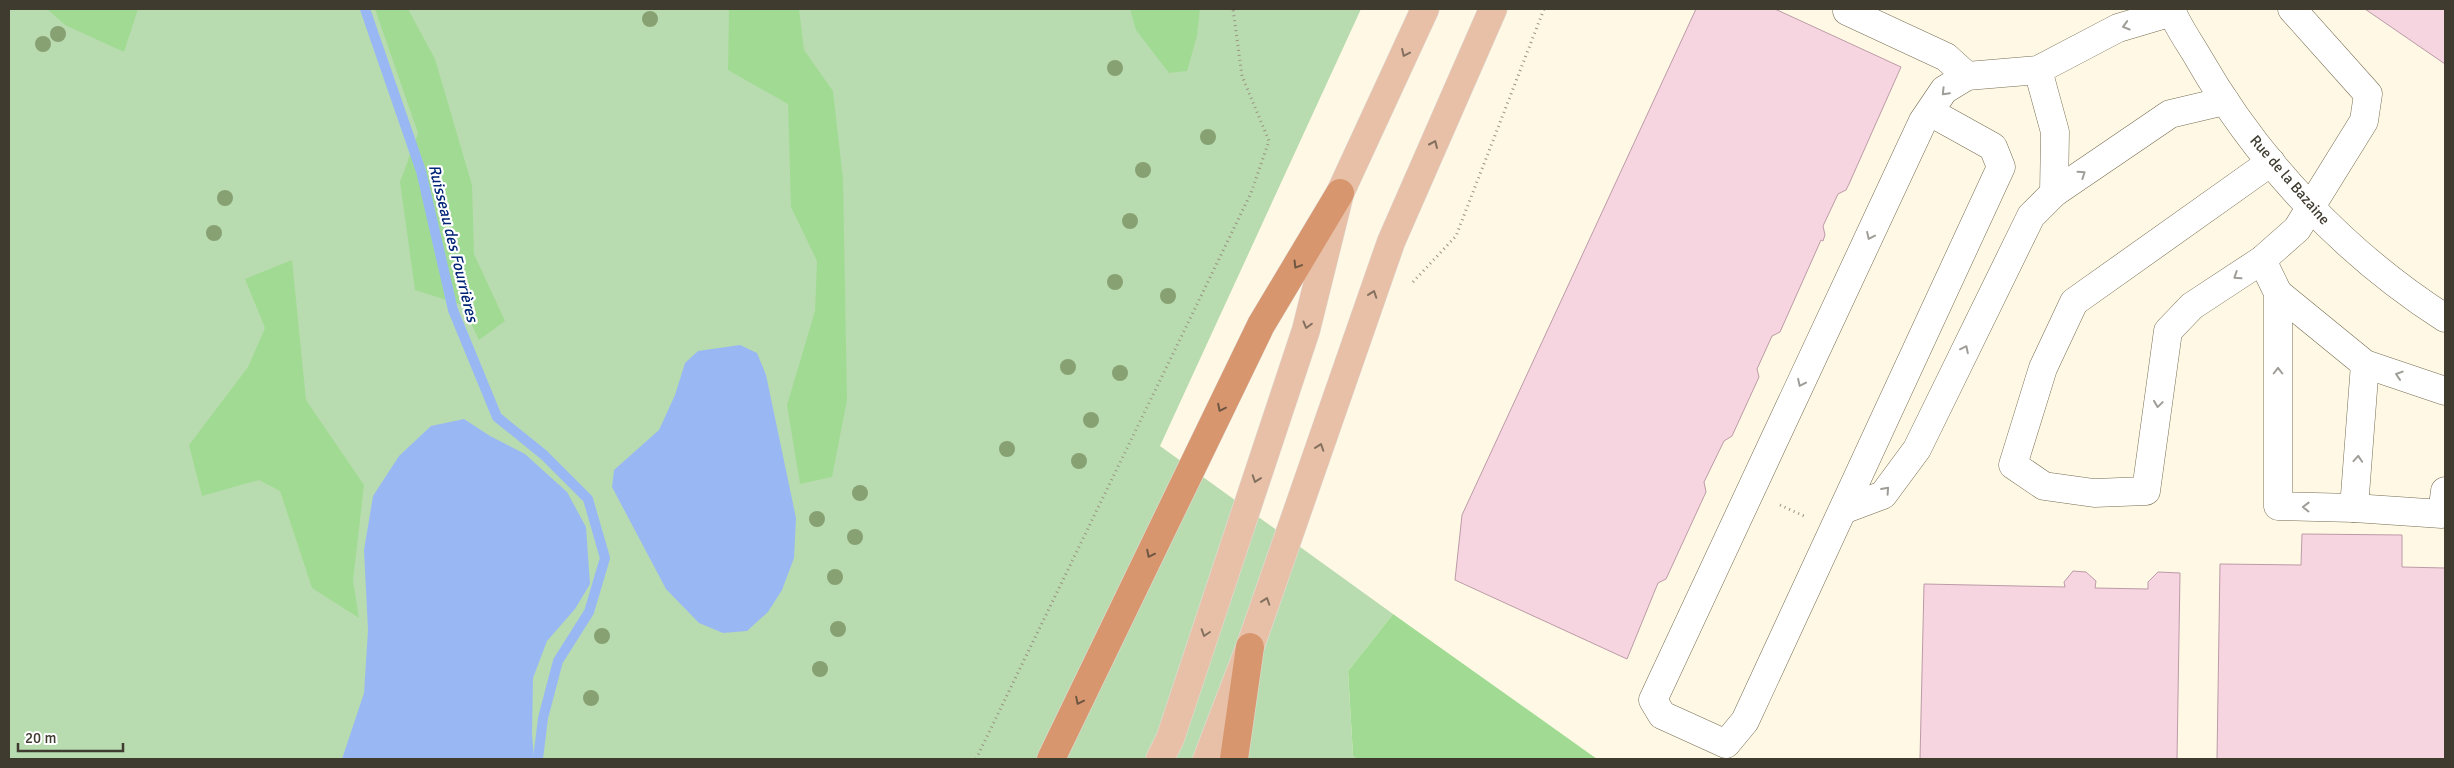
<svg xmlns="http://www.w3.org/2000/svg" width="2454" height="768" font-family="Signika,sans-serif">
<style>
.green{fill:#b9dbb0}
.forest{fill:#a1db93}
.water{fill:#99b8f3}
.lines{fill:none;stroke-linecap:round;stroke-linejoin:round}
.stream{stroke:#99b8f3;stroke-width:10}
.building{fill:#f6d4e0;stroke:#bc9ba7}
.minor-casing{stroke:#766d52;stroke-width:29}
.major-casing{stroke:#e0e0de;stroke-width:29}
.highway-casing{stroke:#e0e0de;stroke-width:29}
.path{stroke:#999484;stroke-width:3;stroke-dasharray:1 4;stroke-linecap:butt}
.minor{stroke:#fff;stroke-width:28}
.major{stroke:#e8c0a8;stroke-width:28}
.highway{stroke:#d8966e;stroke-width:28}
.tree{fill:#87a173}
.oneway{stroke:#9f9d97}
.oneway2{stroke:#83705f}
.oneway3{stroke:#6d5642}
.labels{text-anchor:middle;stroke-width:4.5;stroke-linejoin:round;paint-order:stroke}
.street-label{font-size:15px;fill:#3f3b2f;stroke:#fff}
.water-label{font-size:16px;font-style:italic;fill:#022476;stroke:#fff}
</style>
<rect width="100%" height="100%" fill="#fef8e5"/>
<path class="green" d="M9 9H1361L1160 446 1393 614 1348 671 1353 756 1356 759H9Z"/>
<g class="forest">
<path d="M47 9H138L124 52 65 25Z"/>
<path d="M375 9H408L435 59 472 185 474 254 505 321 479 340 462 305 415 290 400 182 418 133Z"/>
<path d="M729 9H799L804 50 833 91 843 179 847 400 832 477 800 484 787 405 815 311 817 261 791 207 788 104 728 70Z"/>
<path d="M1130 9H1200L1197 36 1187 71 1169 73 1136 30Z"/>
<path d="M292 260 306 400 364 485 353 581 359 618 312 588 280 491 259 480 202 496 189 445 248 367 265 328 245 279Z"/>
<path d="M1393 614 1597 759H1356L1353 756 1348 671Z"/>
</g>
<g class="water">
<path d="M740 345 757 353 766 375 796 518 794 558 782 590 768 612 747 631 723 633 699 623 666 589 612 487 614 470 659 430 675 395 685 363 698 351Z"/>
<path d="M464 419 490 436 525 454 567 492 586 527 590 584 575 609 547 641 533 678 532 734 534 759H342L364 693 368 630 364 550 373 496 399 456 431 426Z"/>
</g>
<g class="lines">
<path class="stream" d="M365 9 421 171 453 310 497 417 544 455 588 499 605 558 589 612 558 661 543 718 538 759"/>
</g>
<g class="building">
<path d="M1696 9H1775L1901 67 1849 184 1846 190 1838 194 1823 226 1825 235 1823 241 1821 240 1780 332 1772 336 1757 369 1759 377 1732 436 1724 441 1704 482 1706 492 1666 579 1658 583 1627 659 1455 580 1462 515Z"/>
<path d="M2365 9H2445V64Z"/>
<path d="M2302 534 2402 535V567L2445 568V759H2217L2220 564 2301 565Z"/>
<path d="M2073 571 2086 572 2096 581 2095 588 2148 589V582L2158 572 2180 573 2177 759H1920L1924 584 2065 587 2064 582Z"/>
</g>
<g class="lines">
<defs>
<g id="minor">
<path d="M2171 9C2177 26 2190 43 2199 59 2258 162 2345 254 2445 318"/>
<path d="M1847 11 1946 57 1967 76"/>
<path d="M2038 70 2055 132 2054 193"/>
<path d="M1930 112 1993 147 2001 167 1745 721 1726 744 1662 715 1653 700 1923 121 1944 90 1967 76 2038 70 2118 28 2172 12"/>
<path d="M2271 162 2074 302 2043 368 2013 465 2044 486 2094 493 2146 491 2168 331 2192 306 2262 260 2297 229 2364 121 2368 94 2292 9"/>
<path d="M2262 260 2278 293V506L2354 508 2442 514 2445 491"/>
<path d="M2278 293 2365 364 2445 391"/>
<path d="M2354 508 2365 364"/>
<path d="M1843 510 1883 495 1917 449 2031 216 2054 193 2170 114 2225 101"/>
</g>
<g id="major">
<path d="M1160 759 1170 739 1306 330 1340 193 1425 9"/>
<path d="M1207 759 1250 647 1391 242 1493 9"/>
</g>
<g id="highway">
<path d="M1051 759 1261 325 1340 193"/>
<path d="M1234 759 1250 647"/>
</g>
</defs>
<use href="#minor" class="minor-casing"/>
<use href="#major" class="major-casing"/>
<use href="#highway" class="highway-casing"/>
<g class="path">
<path d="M1413 282 1456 236 1544 9"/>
<path d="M1780 505 1804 516"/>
<path d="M976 759 1251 193 1269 141 1242 76 1233 9"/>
</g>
<use href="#minor" class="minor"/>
<use href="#major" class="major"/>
<use href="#highway" class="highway"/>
</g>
<g class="tree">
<circle cx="650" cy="19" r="8"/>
<circle cx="58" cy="34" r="8"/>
<circle cx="43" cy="44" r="8"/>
<circle cx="1115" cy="68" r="8"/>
<circle cx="1208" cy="137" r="8"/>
<circle cx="1143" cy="170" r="8"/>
<circle cx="225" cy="198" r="8"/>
<circle cx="1130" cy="221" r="8"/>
<circle cx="214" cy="233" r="8"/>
<circle cx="1115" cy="282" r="8"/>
<circle cx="1168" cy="296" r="8"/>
<circle cx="1068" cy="367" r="8"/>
<circle cx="1120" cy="373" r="8"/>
<circle cx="1091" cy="420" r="8"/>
<circle cx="1007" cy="449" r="8"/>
<circle cx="1079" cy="461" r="8"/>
<circle cx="860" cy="493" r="8"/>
<circle cx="817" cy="519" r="8"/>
<circle cx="855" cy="537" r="8"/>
<circle cx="835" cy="577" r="8"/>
<circle cx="838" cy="629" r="8"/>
<circle cx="602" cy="636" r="8"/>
<circle cx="820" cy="669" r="8"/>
<circle cx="591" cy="698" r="8"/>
</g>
<defs><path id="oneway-chevron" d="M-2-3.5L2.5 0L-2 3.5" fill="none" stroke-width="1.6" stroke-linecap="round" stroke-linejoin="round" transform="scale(1.25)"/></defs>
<g class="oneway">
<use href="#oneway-chevron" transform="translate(2126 26) rotate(164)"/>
<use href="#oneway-chevron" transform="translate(1945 92) rotate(134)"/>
<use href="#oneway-chevron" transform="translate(2082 174) rotate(-34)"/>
<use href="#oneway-chevron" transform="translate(1870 236) rotate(115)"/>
<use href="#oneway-chevron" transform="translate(2237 276) rotate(147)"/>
<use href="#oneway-chevron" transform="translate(1965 349) rotate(-64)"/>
<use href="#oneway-chevron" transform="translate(2278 371) rotate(-90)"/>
<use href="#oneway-chevron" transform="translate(2399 375) rotate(-162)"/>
<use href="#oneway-chevron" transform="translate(1801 383) rotate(115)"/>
<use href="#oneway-chevron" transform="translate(2158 404) rotate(98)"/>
<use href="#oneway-chevron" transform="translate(2358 459) rotate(-86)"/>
<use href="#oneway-chevron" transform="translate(1886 490) rotate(-48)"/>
<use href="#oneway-chevron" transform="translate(2306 507) rotate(-179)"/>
</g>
<g class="oneway2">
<use href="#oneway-chevron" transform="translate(1405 53) rotate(115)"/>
<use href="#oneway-chevron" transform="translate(1434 144) rotate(-66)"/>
<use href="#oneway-chevron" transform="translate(1373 294) rotate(-71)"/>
<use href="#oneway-chevron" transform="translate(1307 325) rotate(105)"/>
<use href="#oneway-chevron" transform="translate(1320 447) rotate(-71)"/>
<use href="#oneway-chevron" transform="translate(1256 479) rotate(109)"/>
<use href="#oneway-chevron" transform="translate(1266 601) rotate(-71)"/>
<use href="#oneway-chevron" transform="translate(1205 633) rotate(108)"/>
</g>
<g class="oneway3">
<use href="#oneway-chevron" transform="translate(1297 265) rotate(121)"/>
<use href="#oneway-chevron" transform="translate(1221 408) rotate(116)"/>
<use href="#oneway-chevron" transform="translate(1150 554) rotate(116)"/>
<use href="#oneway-chevron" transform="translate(1079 701) rotate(116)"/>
</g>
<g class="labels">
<g class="street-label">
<text transform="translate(2290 180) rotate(49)" y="5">Rue de la Bazaine</text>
</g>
<g class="water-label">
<text transform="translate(454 243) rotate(76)" y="6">Ruisseau des Fourrières</text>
</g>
</g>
<rect width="2454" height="768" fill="none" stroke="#3f3b2f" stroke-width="20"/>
<path d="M18 743v8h105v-8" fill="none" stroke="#3f3b2f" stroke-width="2.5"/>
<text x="25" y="743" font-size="15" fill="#3f3b2f" stroke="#ffffff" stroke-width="4" paint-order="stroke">20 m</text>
</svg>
